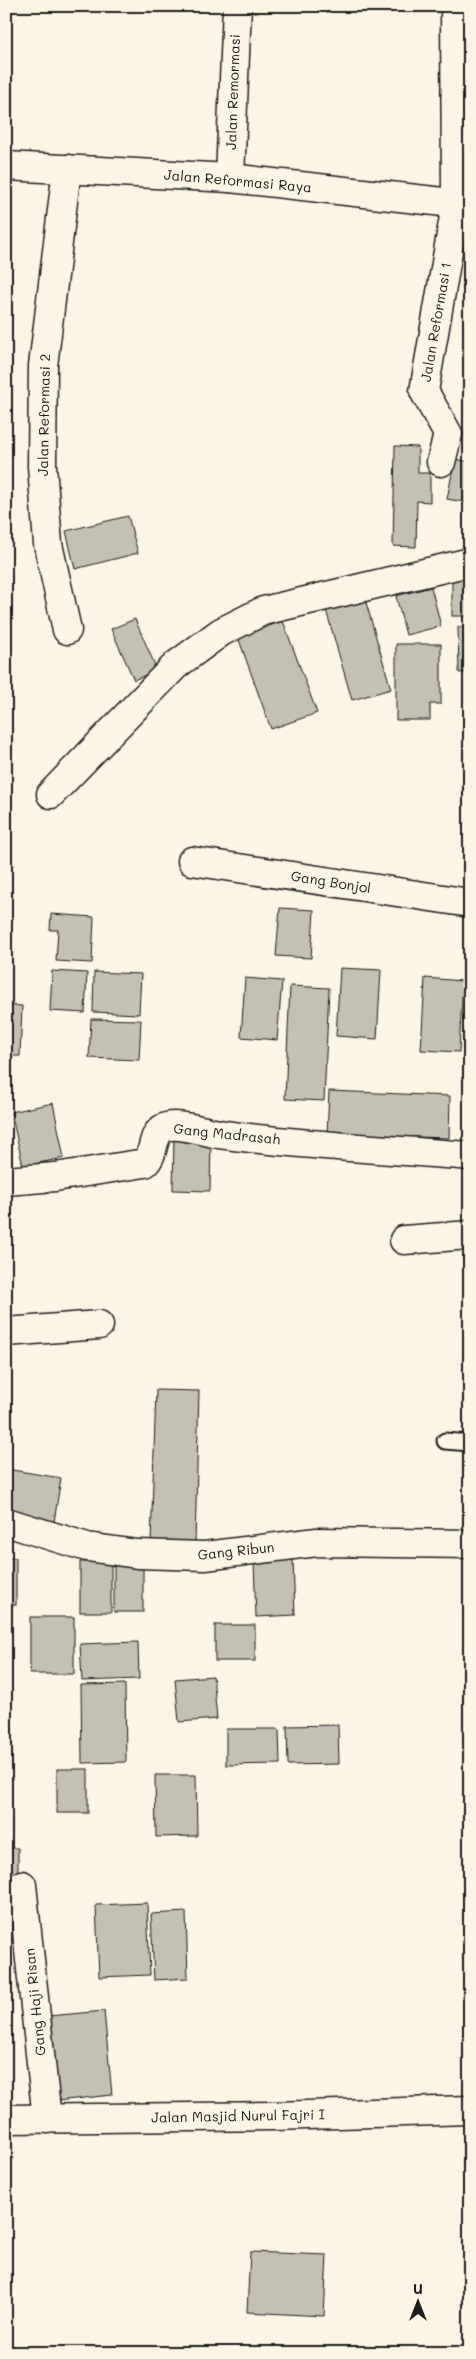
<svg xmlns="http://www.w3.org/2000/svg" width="476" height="2359" font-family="Mali,sans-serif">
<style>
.building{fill:#c4c0b3;stroke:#1c1c1c}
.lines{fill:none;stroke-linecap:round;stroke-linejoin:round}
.lane-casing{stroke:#1c1c1c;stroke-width:19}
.street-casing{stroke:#1c1c1c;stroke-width:31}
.lane{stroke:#fcf5e5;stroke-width:15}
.street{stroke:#fcf5e5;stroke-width:28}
.labels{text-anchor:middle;stroke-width:4;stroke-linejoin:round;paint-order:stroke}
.street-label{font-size:14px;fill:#1c1c1c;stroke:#fcf5e5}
</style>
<rect width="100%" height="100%" fill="#fcf5e5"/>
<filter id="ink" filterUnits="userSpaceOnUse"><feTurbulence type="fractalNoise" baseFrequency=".02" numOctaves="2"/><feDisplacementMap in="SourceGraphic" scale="10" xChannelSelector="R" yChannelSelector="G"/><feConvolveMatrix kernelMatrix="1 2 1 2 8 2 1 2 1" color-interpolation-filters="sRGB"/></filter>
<g filter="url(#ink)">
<g class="building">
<path d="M395 446 418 447V473H430V502L417 501 416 547 393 546Z"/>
<path d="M455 459 470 462V503L447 499Z"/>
<path d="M128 516 138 553 75 569 66 531Z"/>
<rect x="452" y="573" width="18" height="43"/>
<path d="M431 587 441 626 406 635 396 596Z"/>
<path d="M365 599 391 689 352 700 326 610Z"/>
<path d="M135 619 157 670 134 680 111 629Z"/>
<path d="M283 621 317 713 271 729 238 637Z"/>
<path d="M458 627H470V672L459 673Z"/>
<path d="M396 644H441V704H430V720H396Z"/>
<path d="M467 675H470V714H468Z"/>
<path d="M280 908 314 910 311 958 276 956Z"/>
<path d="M51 914 94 917 92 963 56 961 58 930H50Z"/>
<path d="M340 968 381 970 377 1039 336 1036Z"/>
<path d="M52 971 87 973 85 1013 50 1011Z"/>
<path d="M94 972 141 974 139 1014 93 1012Z"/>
<path d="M245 978 282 981 277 1040 241 1037Z"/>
<path d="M425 978 463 981 459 1052 421 1050Z"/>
<path d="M290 986 329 988 324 1101 285 1099Z"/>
<path d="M6 1005 22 1006 20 1056H6Z"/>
<path d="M91 1019 141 1020 139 1060 89 1058Z"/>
<path d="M329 1091 450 1096 449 1138 327 1134Z"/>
<path d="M53 1103 64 1158 23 1166 11 1112Z"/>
<path d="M174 1138 211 1139 210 1191 173 1190Z"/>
<path d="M156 1390 199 1391 195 1544 151 1543Z"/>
<path d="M6 1469 61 1478 54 1522 6 1514Z"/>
<rect x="6" y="1558" width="10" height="47"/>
<rect x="114" y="1558" width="29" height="54"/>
<path d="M293 1560 295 1615 256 1617 254 1562Z"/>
<rect x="80" y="1562" width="31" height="50"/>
<rect x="30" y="1617" width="44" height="57"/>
<rect x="215" y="1625" width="40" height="36"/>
<path d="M138 1642 139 1679 82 1681 80 1644Z"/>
<path d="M213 1676 217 1719 179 1722 175 1679Z"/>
<path d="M125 1684 126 1762 82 1763 81 1685Z"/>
<path d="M338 1725 339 1764 288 1765 287 1726Z"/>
<path d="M226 1729H279L280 1764 226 1765Z"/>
<rect x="57" y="1769" width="31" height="44"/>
<path d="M155 1775H196L197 1836 156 1837Z"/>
<path d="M6 1848H18V1893L6 1892Z"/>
<path d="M18 1897 21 1929 6 1930V1899Z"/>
<path d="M147 1903 150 1975 99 1977 96 1905Z"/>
<path d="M186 1912 188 1978 154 1980 151 1914Z"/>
<path d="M104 2011 112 2095 56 2101 48 2016Z"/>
<path d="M250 2252 327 2255 324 2316 247 2312Z"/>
</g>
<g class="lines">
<defs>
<path id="lane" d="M445 1441 470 1443"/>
<g id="street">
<path d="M6 166 230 178 470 205"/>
<path d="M67 169 43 366 42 466 48 544 67 630"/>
<path d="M230 178 237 6"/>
<path d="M441 462 448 434 424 391 456 205 455 6"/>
<path d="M51 794 176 665 221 632 263 611 470 562"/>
<path d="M192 861 470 903"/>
<path d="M6 1181 55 1177 145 1163C155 1154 151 1137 162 1129 175 1120 210 1134 226 1135 306 1146 389 1149 470 1156"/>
<path d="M404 1240 470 1235"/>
<path d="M6 1332 99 1325"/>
<path d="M6 1522 87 1547 137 1554 205 1556 317 1542 470 1544"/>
<path d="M22 1885 47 2119"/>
<path d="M6 2119 274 2116 470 2110"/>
</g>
</defs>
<use href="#lane" class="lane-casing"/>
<use href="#street" class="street-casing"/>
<use href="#lane" class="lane"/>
<use href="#street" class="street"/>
</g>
</g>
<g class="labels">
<g class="street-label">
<text transform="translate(233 92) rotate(-88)" y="5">Jalan Remormasi</text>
<text transform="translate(238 181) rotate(5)" y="5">Jalan Reformasi Raya</text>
<text transform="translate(436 322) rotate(-80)" y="5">Jalan Reformasi 1</text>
<text transform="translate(44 415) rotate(-89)" y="5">Jalan Reformasi 2</text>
<text transform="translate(331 882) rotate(9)" y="5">Gang Bonjol</text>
<text transform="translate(227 1134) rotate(6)" y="5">Gang Madrasah</text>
<text transform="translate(236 1551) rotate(-6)" y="5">Gang Ribun</text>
<text transform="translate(35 2002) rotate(-96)" y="5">Gang Haji Risan</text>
<text transform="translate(238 2116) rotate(-1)" y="5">Jalan Masjid Nurul Fajri I</text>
</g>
</g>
<rect width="476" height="2359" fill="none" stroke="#fcf5e5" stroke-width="25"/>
<rect x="12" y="12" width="451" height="2334" fill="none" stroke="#1c1c1c" stroke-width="2" filter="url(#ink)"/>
<g transform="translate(418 2302)" stroke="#fcf5e5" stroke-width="4" paint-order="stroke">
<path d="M0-4L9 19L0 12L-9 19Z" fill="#1c1c1c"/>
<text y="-8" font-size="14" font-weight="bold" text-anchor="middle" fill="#1c1c1c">U</text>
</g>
</svg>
